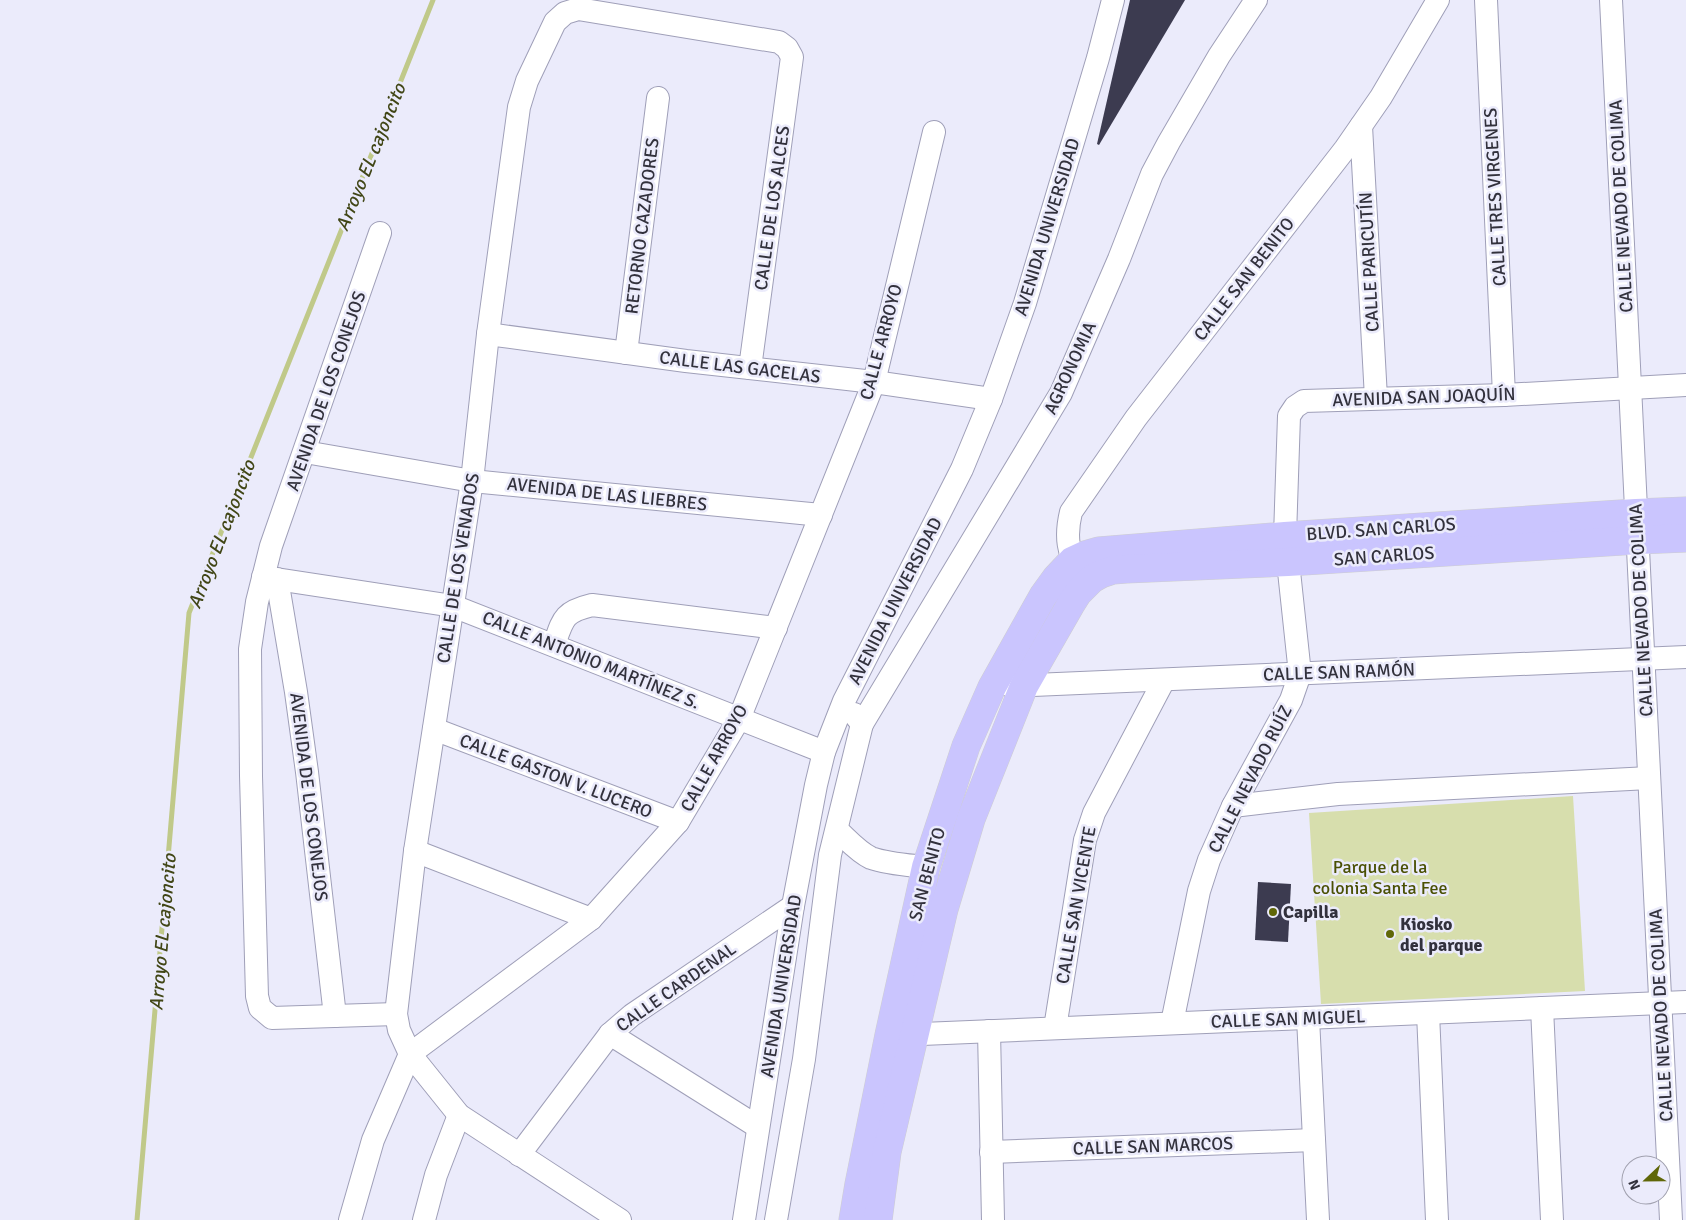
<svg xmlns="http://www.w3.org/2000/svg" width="1686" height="1220" font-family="Signika,sans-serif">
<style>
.green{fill:#d7dead}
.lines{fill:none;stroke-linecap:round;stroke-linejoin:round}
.stream{stroke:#c0c989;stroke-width:5}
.building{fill:#3c3b50}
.minor-casing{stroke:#9f9fb8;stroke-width:24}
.major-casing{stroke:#ceced0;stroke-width:29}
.minor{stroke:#fff;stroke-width:22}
.major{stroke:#cac5fe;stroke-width:28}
.poi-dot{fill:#606708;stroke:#ebebfb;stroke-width:2}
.labels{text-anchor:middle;stroke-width:5;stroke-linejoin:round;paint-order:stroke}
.street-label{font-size:18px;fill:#32313c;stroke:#ebebfb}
.park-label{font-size:18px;fill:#4a5004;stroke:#ebebfb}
.poi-label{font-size:18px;font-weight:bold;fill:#32313c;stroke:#ebebfb;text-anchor:start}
.water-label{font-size:19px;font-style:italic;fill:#414616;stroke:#ebebfb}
</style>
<rect width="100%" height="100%" fill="#ebebfb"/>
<path class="green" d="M1573 796 1585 991 1321 1004 1309 813Z"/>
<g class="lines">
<path class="stream" d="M137 1220 189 613 433 0"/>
</g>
<g class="building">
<path d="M1130 0H1185L1099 145 1097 144Z"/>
<path d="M1258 882 1291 884 1288 942 1255 940Z"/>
</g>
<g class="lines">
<defs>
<g id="minor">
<path d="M1486 0 1504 395"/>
<path d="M1611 0 1671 1220"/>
<path d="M1361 126 1376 398"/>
<path d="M380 233 271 546 257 602 250 649 251 776 257 996 260 1008 272 1018 396 1014"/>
<path d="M488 334 686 361 874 382 991 399"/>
<path d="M626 353 658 98"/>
<path d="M305 452 472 481 821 515"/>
<path d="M1285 536 1289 416 1295 407 1304 401 1504 395 1686 385"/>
<path d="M1080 574C1068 553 1065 537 1071 512L1136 418 1345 149 1381 97 1438 0"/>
<path d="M263 577 453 606 824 752"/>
<path d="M277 579 296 692 307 772 335 1016"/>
<path d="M554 645C563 619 563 612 592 605L776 628"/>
<path d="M1010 686 1686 657"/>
<path d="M862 724 1061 393 1119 259 1152 174 1169 142 1219 56 1256 0"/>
<path d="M434 729 678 822"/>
<path d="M1233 806 1338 794 1649 778"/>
<path d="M837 830C847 839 858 852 871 858 888 864 908 865 926 867"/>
<path d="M415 851 591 919"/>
<path d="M1542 1008 1552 1220"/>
<path d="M1428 1013 1437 1220"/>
<path d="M1308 1018 1318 1220"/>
<path d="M1172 1023 1199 891 1209 860 1233 806 1291 700 1300 674 1288 562"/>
<path d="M1055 1028 1085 840 1094 813 1164 680"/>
<path d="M989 1031 993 1220"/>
<path d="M610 1034 758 1127"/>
<path d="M898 1035 1686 1002"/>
<path d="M991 1152 1314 1140"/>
<path d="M519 1155 610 1034 632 1015 793 906"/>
<path d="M350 1220 373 1140 410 1054 591 919 678 822 739 719 874 382 934 132"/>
<path d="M424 1220 436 1175 459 1115"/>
<path d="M620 1220 459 1115 410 1054 399 1030 396 1014 415 851 472 481 488 334 519 107 527 81 555 22 565 13 578 9 779 42 787 48 792 57 750 368"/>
<path d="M744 1220 793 906 816 785 824 752 844 701 962 469 991 399 1025 303 1098 58 1113 0"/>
<path d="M776 1220 804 1059 830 855 862 724 854 714"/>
</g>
<g id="major">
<path d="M853 1220 859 1184 889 1035 926 867 966 746 992 687 1043 596 1056 578 1072 561 1085 555 1099 551 1285 536 1636 513 1686 511"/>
<path d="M878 1220 887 1152 944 909 971 819 1024 686 1071 604 1078 593 1092 579 1101 574 1113 570 1126 569 1288 562 1638 540 1686 538"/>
</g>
</defs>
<use href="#minor" class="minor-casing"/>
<use href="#major" class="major-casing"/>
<use href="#minor" class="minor"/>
<use href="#major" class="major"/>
</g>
<g class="poi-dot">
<circle cx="1273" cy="912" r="5"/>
<circle cx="1390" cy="934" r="5"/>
</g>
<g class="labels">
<g class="street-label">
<text transform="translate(1495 197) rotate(-93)" y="6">CALLE TRES VIRGENES</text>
<text transform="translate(1621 206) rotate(-93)" y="6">CALLE NEVADO DE COLIMA</text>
<text transform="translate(772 208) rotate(-82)" y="6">CALLE DE LOS ALCES</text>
<text transform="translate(642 226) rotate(-83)" y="6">RETORNO CAZADORES</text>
<text transform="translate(1047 227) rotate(-73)" y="6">AVENIDA UNIVERSIDAD</text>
<text transform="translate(1369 262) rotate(-93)" y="6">CALLE PARICUTÍN</text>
<text transform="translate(1244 279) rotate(-52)" y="6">CALLE SAN BENITO</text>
<text transform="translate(881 342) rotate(-75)" y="6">CALLE ARROYO</text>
<text transform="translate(740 367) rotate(7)" y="6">CALLE LAS GACELAS</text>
<text transform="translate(1070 368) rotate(-65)" y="6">AGRONOMIA</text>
<text transform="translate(326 391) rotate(-71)" y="6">AVENIDA DE LOS CONEJOS</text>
<text transform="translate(1424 397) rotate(-2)" y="6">AVENIDA SAN JOAQUÍN</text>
<text transform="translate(607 494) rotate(6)" y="6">AVENIDA DE LAS LIEBRES</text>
<text transform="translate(1381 529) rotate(-4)" y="6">BLVD. SAN CARLOS</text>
<text transform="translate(1384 556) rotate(-4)" y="6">SAN CARLOS</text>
<text transform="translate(458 568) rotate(-81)" y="6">CALLE DE LOS VENADOS</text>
<text transform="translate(895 601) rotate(-63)" y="6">AVENIDA UNIVERSIDAD</text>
<text transform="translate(1641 610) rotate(-93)" y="6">CALLE NEVADO DE COLIMA</text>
<text transform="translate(591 660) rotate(22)" y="6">CALLE ANTONIO MARTÍNEZ S.</text>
<text transform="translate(1339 672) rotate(-2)" y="6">CALLE SAN RAMÓN</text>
<text transform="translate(714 758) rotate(-61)" y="6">CALLE ARROYO</text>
<text transform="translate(556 776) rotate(21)" y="6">CALLE GASTON V. LUCERO</text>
<text transform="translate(1250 779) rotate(-63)" y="6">CALLE NEVADO RUÍZ</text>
<text transform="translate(309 797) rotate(83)" y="6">AVENIDA DE LOS CONEJOS</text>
<text transform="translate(927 874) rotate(-75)" y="6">SAN BENITO</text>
<text transform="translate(1076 905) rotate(-80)" y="6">CALLE SAN VICENTE</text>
<text transform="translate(781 986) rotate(-81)" y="6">AVENIDA UNIVERSIDAD</text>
<text transform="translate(676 987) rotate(-35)" y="6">CALLE CARDENAL</text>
<text transform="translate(1661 1015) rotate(-93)" y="6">CALLE NEVADO DE COLIMA</text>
<text transform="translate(1288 1019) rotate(-2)" y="6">CALLE SAN MIGUEL</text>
<text transform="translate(1153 1146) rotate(-2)" y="6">CALLE SAN MARCOS</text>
</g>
<g class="park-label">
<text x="1380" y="873">Parque de la<tspan x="1380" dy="21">colonia Santa Fee</tspan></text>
</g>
<g class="poi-label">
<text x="1283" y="918">Capilla</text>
<text x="1400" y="930">Kiosko<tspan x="1400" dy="21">del parque</tspan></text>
</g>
<g class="water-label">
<text transform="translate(370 157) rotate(-68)" y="7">Arroyo EL cajoncito</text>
<text transform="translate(221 534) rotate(-69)" y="7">Arroyo EL cajoncito</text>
<text transform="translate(162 932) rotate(-85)" y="7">Arroyo EL cajoncito</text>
</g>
</g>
<g transform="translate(1646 1180) rotate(248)"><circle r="24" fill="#ebebfb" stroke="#a1a1af"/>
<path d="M0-4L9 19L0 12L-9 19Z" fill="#606708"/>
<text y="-8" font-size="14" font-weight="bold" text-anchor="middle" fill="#32313c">N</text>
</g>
</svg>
